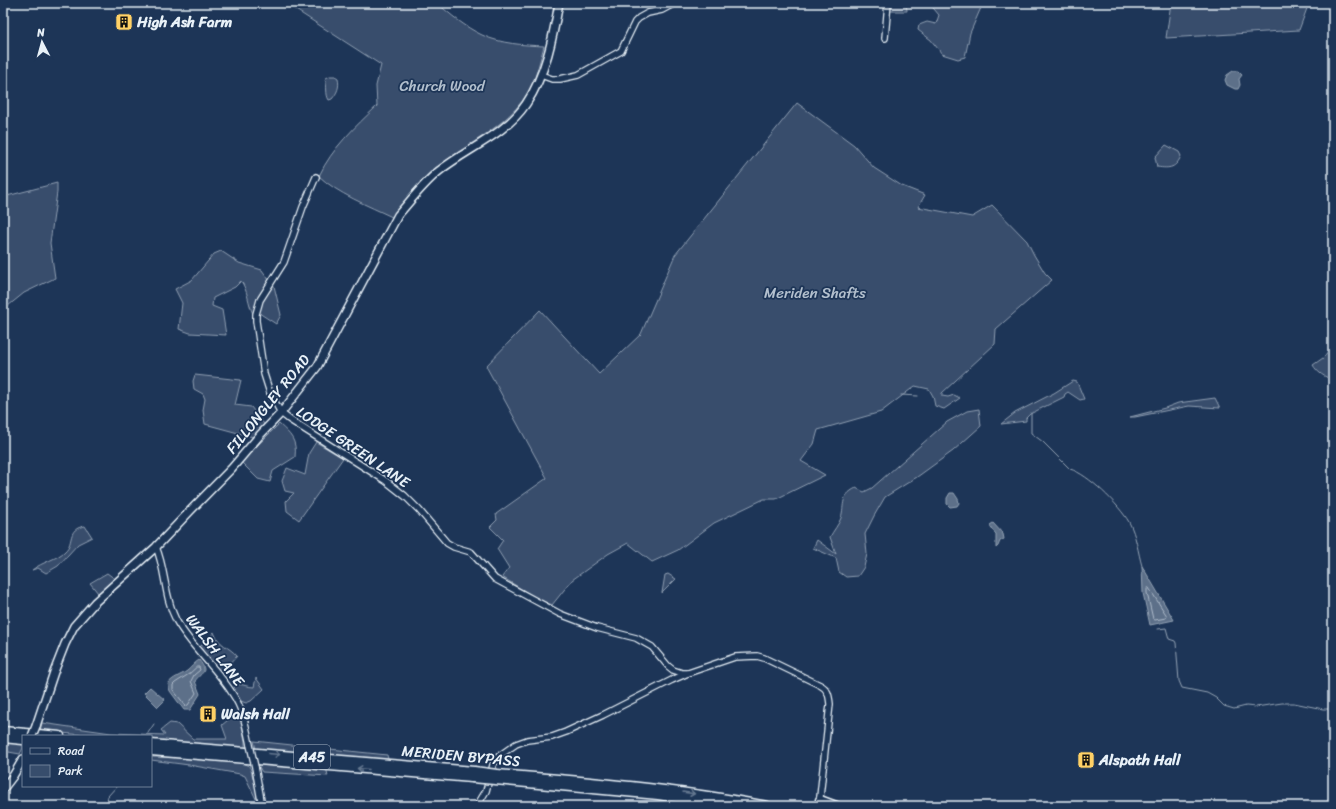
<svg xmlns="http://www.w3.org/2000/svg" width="1336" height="809" font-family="Sriracha,sans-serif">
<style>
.green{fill:#374d6c;stroke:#909fb2}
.water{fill:#5d7089;stroke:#95a4b5}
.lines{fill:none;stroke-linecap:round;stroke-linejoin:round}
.shore{stroke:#b0bdcc;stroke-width:1}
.stream{stroke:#95a4b5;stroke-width:1}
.minor-casing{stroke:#e8f1f8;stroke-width:8}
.major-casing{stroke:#e8f1f8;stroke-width:10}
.highway-casing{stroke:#e8f1f8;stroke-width:11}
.minor{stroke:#1d3557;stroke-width:5.5}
.major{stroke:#1d3557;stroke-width:7}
.highway{stroke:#1d3557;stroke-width:8}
.minor-bridge-casing{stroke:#e8f1f8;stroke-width:8;stroke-linecap:butt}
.major-bridge-casing{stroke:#e8f1f8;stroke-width:10;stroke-linecap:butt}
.highway-bridge-casing{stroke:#e8f1f8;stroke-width:11;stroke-linecap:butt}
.minor-bridge{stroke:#1d3557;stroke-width:5.5}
.major-bridge{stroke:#1d3557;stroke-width:7}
.highway-bridge{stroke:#1d3557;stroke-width:8}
.oneway{stroke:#64778f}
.labels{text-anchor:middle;stroke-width:3.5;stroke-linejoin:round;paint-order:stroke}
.shield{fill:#1d3557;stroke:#abb9c8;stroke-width:1}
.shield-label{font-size:14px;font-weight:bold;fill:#e8f1f8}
.poi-label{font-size:15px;font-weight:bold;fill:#e8f1f8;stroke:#1d3557;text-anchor:start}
.park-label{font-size:15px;fill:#b3c0ce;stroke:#1d3557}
.street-label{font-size:15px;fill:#e8f1f8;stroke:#1d3557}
</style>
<rect width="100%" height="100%" fill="#1d3557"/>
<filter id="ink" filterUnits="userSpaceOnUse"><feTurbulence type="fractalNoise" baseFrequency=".025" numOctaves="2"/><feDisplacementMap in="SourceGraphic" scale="8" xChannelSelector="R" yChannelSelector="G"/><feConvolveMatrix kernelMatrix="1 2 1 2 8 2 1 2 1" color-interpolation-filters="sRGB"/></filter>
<g filter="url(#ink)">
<g class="green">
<path d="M285 3H437C451 15 465 27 482 35 501 44 524 45 544 46 540 60 537 74 531 87 509 130 458 146 425 177 413 189 403 204 392 217 369 206 336 193 319 176 332 148 355 127 377 106L376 86 381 65Z"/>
<path d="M889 3H906L907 11H890Z"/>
<path d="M929 3H983L970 33 965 57 958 59 942 54 931 40 918 30 919 25 927 22 936 24 939 15Z"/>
<path d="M1171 3H1309L1299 30 1166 38Z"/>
<path d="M330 76H335L338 78C340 87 337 93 332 99L329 100C325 94 328 86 325 80L326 78Z"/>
<path d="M797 103 854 145 874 168 902 186 925 195 918 207 972 217 992 205 1027 241 1034 255 1045 273 1052 280 996 329 995 344 942 393V396L948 397 954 395 960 398 944 409 935 406 933 396 929 389 915 386 881 412 818 430 814 444 801 461 825 475 776 499H764L714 523 678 550 652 562 628 543 608 554 572 580 552 605 536 598 502 577 509 568 497 549 503 540 490 527 497 520 496 514 547 478 486 366 540 310 599 374 641 334 675 255Z"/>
<path d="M1166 145 1179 152 1181 156C1176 168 1170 169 1157 167L1155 157Z"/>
<path d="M57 183V192L50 243 55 278 24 293 3 310V197Z"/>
<path d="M221 251 239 263 262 270 269 280 258 299 253 314C248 303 248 291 241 281L235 287 213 298 212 306 222 310 226 335 190 333 179 329 182 303 175 289 192 280 214 254Z"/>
<path d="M272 283 274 286 281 315 276 324 259 313V306Z"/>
<path d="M1333 347V379C1325 378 1317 372 1313 365L1323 358Z"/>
<path d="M195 375 241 380 235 405 251 407 264 424 253 437 205 424 203 410 205 399 203 394 194 389 193 381Z"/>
<path d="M1073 381 1077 382 1084 399 1080 400 1068 392 1065 394 1064 397 1030 414 1026 418V421L1001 424 1015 413 1054 393Z"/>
<path d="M1215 398 1220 408 1189 406 1135 417H1130L1165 408 1178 403Z"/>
<path d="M979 409 981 426 953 451 917 477 885 497 874 516 865 534 867 554 864 567 858 576 846 577 839 572 836 558 813 548 817 540 836 554 830 537C833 531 839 524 841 518 845 504 840 496 856 488L864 492 872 488 947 422 967 411Z"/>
<path d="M279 424C291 435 297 440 295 457L273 471 270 482 258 479 241 462Z"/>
<path d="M316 442 343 458 299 520 287 511 286 501 294 493 285 491 282 481 287 468 305 475 309 453Z"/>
<path d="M85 526 92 537 78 544 58 566 46 573 38 568 32 570C42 562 58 559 65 551 75 542 66 529 85 526Z"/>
<path d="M107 573 115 579 98 593 90 583Z"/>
<path d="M668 574 676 579 662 593 665 575Z"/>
<path d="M214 632C218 645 230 647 237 656L220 675 199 648Z"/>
<path d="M256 678 264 689 251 701 246 703 238 700 233 690 236 684C243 684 247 687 254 687Z"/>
<path d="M239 711 245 741V749L151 741V736H94L40 731 42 723 111 733 165 735 161 730 170 723 177 724 193 739H227L222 725Z"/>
<path d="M3 741 23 744V748L20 754 3 751Z"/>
<path d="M254 741 387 755 388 759 384 761 256 749Z"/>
<path d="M151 757H166L240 762 249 766 251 770 257 794 256 799 245 776 240 774 189 765 151 760Z"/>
<path d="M258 765 324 770 327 771 328 776 262 772Z"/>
</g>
<g class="water">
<path d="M1233 71H1238L1242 75 1239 79 1240 85 1238 89H1235L1227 85 1225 80 1227 75Z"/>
<path d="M950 493H954L958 499 959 503 957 506 950 507 947 504V498Z"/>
<path d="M993 523 1003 534 1004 539 1000 541 998 546 996 548V534L991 528 990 525Z"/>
<path d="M1142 566 1174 620 1150 625 1143 593Z"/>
<path d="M199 660C209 673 202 671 195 681L200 694 190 710H184L170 691 168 684C173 677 180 676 187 671 191 668 194 663 199 660Z"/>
<path d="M150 687 165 700 158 707 144 693Z"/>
</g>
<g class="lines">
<g class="shore">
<path d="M1149 588 1167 616 1166 618 1155 620 1153 619 1147 593V589Z"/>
<path d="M197 667H199L200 670 194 675 191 681 196 693 188 705 186 706 173 690V685L175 683 189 674Z"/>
</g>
<g class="stream">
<path d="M901 395 918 396"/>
<path d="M1031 413V433L1043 442 1070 469C1088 474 1119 505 1129 522 1136 535 1138 552 1142 566"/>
<path d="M1158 629 1166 628 1169 639 1175 641 1176 643 1179 681 1182 688 1207 693 1216 698 1224 706 1234 709 1246 706 1256 707 1282 703H1294L1323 709H1333"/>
<path d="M148 733 154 724"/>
<path d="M106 806 108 796 117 786"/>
</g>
<defs>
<g id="minor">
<path d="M885 38 888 3"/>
<path d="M541 75 552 79H560L578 75 621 51 635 22 639 18 648 13 662 10 675 3"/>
<path d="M316 177 303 207 284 262 260 300 256 314V321L264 374 270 393 281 413 290 420 386 481 405 496 419 510 447 543 454 547 471 552 495 579 560 614 597 628 636 638 652 647 668 666 673 670 682 673H688"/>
<path d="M156 547C166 570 164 597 176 620 191 647 216 667 232 693 243 709 246 726 250 745"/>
<path d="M255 767 262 806"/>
<path d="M477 806 486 791 493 765 499 756 516 744 527 740 552 737 566 732 603 715 672 680 688 673 735 657 757 656 764 658 820 685C828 689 829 695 830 704L819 806"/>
</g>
<g id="major">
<path d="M36 726 54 672 65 644 74 626 95 602 156 547 190 511 232 468 260 435 281 413 317 367 398 215C411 200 424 183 439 171 468 148 505 135 526 104 546 74 553 37 559 3"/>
<path d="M3 789 13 776 23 759"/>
</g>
<g id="highway">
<path d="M3 731 60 736"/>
<path d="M3 738 23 740"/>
<path d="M151 744 474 771"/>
<path d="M151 751 472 778"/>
<path d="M497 774C587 781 678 789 767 806"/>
<path d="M495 780 658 795 727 806"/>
<path d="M820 800 836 806"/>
</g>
</defs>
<use href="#minor" class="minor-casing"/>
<use href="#major" class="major-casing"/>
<use href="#highway" class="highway-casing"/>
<use href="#minor" class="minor"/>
<use href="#major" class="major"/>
<use href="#highway" class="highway"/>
<defs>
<path id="minor-bridge" d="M250 745 255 767"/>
<path id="major-bridge" d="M32 736 36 726"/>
<g id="highway-bridge">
<path d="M474 771 497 774"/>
<path d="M472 778 495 780"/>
</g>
</defs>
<use href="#minor-bridge" class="minor-bridge-casing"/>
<use href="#major-bridge" class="major-bridge-casing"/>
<use href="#highway-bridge" class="highway-bridge-casing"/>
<use href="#minor-bridge" class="minor-bridge"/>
<use href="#major-bridge" class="major-bridge"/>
<use href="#highway-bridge" class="highway-bridge"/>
</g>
<defs><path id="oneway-shaft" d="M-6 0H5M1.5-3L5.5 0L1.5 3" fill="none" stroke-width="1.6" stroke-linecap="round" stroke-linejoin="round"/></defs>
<g class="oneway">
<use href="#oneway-shaft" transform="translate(274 754) rotate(5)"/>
<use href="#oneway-shaft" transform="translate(363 769) rotate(-175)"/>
<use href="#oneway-shaft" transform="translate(689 793) rotate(8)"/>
</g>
</g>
<defs>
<symbol id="building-square" viewBox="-11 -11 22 22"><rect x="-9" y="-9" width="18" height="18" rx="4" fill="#ffd166" stroke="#1d3557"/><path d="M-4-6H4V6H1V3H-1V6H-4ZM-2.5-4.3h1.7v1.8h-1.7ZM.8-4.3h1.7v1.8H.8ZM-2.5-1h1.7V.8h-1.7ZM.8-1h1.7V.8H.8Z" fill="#111"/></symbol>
</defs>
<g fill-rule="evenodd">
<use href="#building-square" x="114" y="12" width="20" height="20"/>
<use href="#building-square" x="198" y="704" width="20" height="20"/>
<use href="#building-square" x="1076" y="750" width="20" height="20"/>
</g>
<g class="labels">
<rect class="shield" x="294" y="745" width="36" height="24" rx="3"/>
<g class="shield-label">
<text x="312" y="762">A45</text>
</g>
<g class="poi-label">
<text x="137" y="27">High Ash Farm</text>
<text x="221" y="719">Walsh Hall</text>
<text x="1099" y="765">Alspath Hall</text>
</g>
<g class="park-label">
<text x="442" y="91">Church Wood</text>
<text x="815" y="298">Meriden Shafts</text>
</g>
<g class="street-label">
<text transform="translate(268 404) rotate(-51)" y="5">FILLONGLEY ROAD</text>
<text transform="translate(353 447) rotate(34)" y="5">LODGE GREEN LANE</text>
<text transform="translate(215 650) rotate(53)" y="5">WALSH LANE</text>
<text transform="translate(461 756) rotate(5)" y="5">MERIDEN BYPASS</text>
</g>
</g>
<rect width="1336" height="809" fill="none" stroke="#1d3557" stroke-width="16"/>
<rect x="8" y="8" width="1320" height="793" fill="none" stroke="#e8f1f8" stroke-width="1.5" filter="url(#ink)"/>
<rect x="22" y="735" width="130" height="52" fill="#1d3557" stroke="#6e8097"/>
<rect x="30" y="748" width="20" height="6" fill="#1d3557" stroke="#6e8097"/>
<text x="58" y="755" font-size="12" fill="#e8f1f8">Road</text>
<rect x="30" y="765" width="20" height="12" fill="#374d6c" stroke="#6e8097"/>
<text x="58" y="775" font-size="12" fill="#e8f1f8">Park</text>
<g transform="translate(42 42) rotate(354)" stroke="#1d3557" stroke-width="3" paint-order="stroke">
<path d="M0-3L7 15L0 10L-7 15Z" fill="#e8f1f8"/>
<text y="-6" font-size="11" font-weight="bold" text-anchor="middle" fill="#e8f1f8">N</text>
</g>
</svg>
